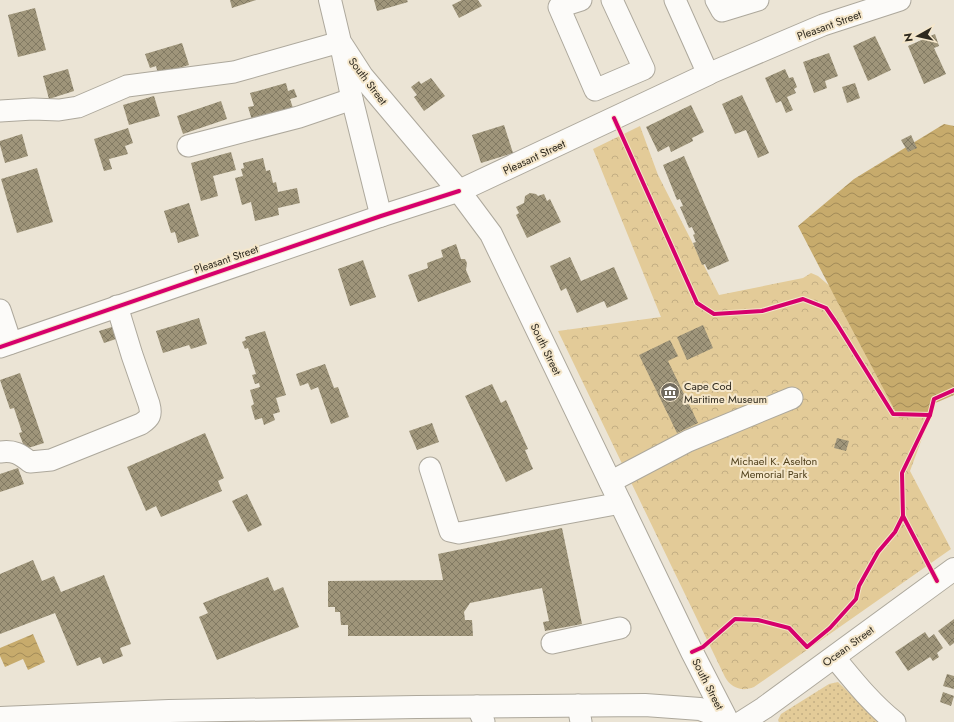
<svg xmlns="http://www.w3.org/2000/svg" width="954" height="722" font-family="Jost,sans-serif">
<style>
.grass{fill:url(#grass-dots)}
.park{fill:url(#park-crowns)}
.water{fill:url(#water-waves)}
.building{fill:url(#building-cross-hatch)}
.lines{fill:none;stroke-linecap:round;stroke-linejoin:round}
.minor-casing{stroke:#ada89c;stroke-width:23}
.major-casing{stroke:#ada89c;stroke-width:24}
.minor{stroke:#fcfbf9;stroke-width:21}
.major{stroke:#fcfbf9;stroke-width:22}
.cycleway-casing{stroke:#f5e7cb;stroke-width:6}
.cycleway{stroke:#d6006c;stroke-width:4}
.labels{text-anchor:middle;stroke-width:4;stroke-linejoin:round;paint-order:stroke}
.street-label{font-size:11px;fill:#2f2a1f;stroke:#f5e7cb}
.poi-label{font-size:11px;fill:#2f2a1f;stroke:#f5e7cb;text-anchor:start}
.park-label{font-size:11px;fill:#50401c;stroke:#f5e7cb}
</style>
<defs>
<pattern id="grass-dots" width="8" height="8" patternUnits="userSpaceOnUse"><rect width="8" height="8" fill="#e3cb98"/><path d="M2 2h.1M6 6h.1" fill="none" stroke="#c3ae83" stroke-width="1.8" stroke-linecap="round"/></pattern>
<pattern id="park-crowns" width="20" height="18" patternUnits="userSpaceOnUse"><rect width="20" height="18" fill="#e3cb98"/><path d="M2 6a3 3 0 1 1 6 0M12 15a3 3 0 1 1 6 0" fill="none" stroke="#c3ae83"/></pattern>
<pattern id="water-waves" width="16" height="10" patternUnits="userSpaceOnUse"><rect width="16" height="10" fill="#c7ab6c"/><path d="M0 5q4-4 8 0t8 0" fill="none" stroke="#a28b58"/></pattern>
<pattern id="building-cross-hatch" width="8" height="8" patternUnits="userSpaceOnUse"><rect width="8" height="8" fill="#9f957a"/><path d="M0 0l8 8M0 8l8-8" fill="none" stroke="#827a63"/></pattern>
</defs>
<rect width="100%" height="100%" fill="#ebe4d5"/>
<path class="grass" d="M838 682 879 722H779L778 720 781 714 829 684Z"/>
<path class="park" d="M640 126 658 175 719 295 803 278 811 273 818 276 832 288 896 409 931 414 910 471 951 549 754 687C742 692 731 688 725 677L558 331 661 317 593 149Z"/>
<g class="water">
<path d="M944 124 954 126V395L933 404 927 416 899 418 837 301 798 226 854 179Z"/>
<path d="M33 634 45 662 28 670 23 659 5 667 0 656V648Z"/>
</g>
<g class="building">
<path d="M230 0H256L232 8Z"/>
<path d="M374 0H407L408 2 377 11Z"/>
<path d="M462 0H478L482 6 459 18 452 5Z"/>
<path d="M35 8 46 50 18 57 8 15Z"/>
<path d="M935 34 939 46 934 48 946 74 924 84 908 46Z"/>
<path d="M875 36 891 70 868 81 853 46Z"/>
<path d="M182 43 189 65 158 74 156 66 150 68 145 54Z"/>
<path d="M829 53 838 76 825 81 827 88 814 93 803 62Z"/>
<path d="M68 69 74 91 49 99 43 76Z"/>
<path d="M785 69 789 78 793 77 797 87 794 89 796 93 787 97 793 110 786 113 781 101 776 103 765 78Z"/>
<path d="M431 78 445 96 424 111 414 97 417 95 411 87 419 81 421 84Z"/>
<path d="M286 83 288 91 294 89 297 97 290 99 293 108 252 120 248 107 254 106 250 93Z"/>
<path d="M855 83 860 98 847 103 842 87Z"/>
<path d="M742 95 769 153 758 158 746 130 735 134 722 104Z"/>
<path d="M154 96 160 116 129 125 123 105Z"/>
<path d="M221 101 227 119 183 134 177 116Z"/>
<path d="M691 105 704 132 692 138 693 141 671 152 669 146 658 152 646 127Z"/>
<path d="M504 125 513 153 481 163 472 135Z"/>
<path d="M128 128 133 143 125 146 128 154 109 159 112 169 104 171 94 139Z"/>
<path d="M22 134 28 156 5 163 0 145V141Z"/>
<path d="M911 135 917 148 908 152 901 140Z"/>
<path d="M231 152 236 170 213 176 218 196 201 201 191 163Z"/>
<path d="M684 156 729 261 708 270 705 264 702 265 693 243 696 242 693 235 695 234 692 227 689 228 680 207 683 206 680 199 677 200 663 165Z"/>
<path d="M263 158 266 171 270 170 273 183 276 182 278 192 297 188 300 203 278 208 279 215 255 221 251 202 242 205 235 178 243 176 241 169 244 168 243 163Z"/>
<path d="M37 168 53 222 17 233 1 179Z"/>
<path d="M530 193 536 194 538 196 544 194 547 201 550 199 561 222 527 238 516 215 519 213 516 207 524 203 525 196Z"/>
<path d="M189 203 199 236 178 243 175 232 171 233 164 211Z"/>
<path d="M456 244 461 259H465L467 263 466 270 471 282 418 302 408 275 428 268 427 263 443 257 441 250Z"/>
<path d="M570 257 581 281 614 267 628 299 607 308 604 301 577 313 566 288 561 291 550 266Z"/>
<path d="M363 260 376 297 350 306 338 269Z"/>
<path d="M199 318 207 344 191 349 189 345 163 353 156 331Z"/>
<path d="M703 325 713 348 687 360 677 337Z"/>
<path d="M112 327 116 339 104 343 99 331Z"/>
<path d="M265 331 286 395 276 398 280 412 273 414 275 420 264 425 262 418 255 420 251 406 254 404 250 390 260 387 259 383 255 384 252 375 256 374 248 348 245 349 242 342 246 340 245 337Z"/>
<path d="M670 340 678 356 668 361 698 423 677 433 639 355Z"/>
<path d="M325 364 334 388 338 387 349 417 331 424 318 387 311 390 308 383 300 386 296 374Z"/>
<path d="M20 373 44 443 25 449 19 433 22 432 14 408 10 409 0 380Z"/>
<path d="M492 384 501 403 506 400 528 449 525 450 533 469 506 482 465 396Z"/>
<path d="M432 423 439 442 417 450 409 431Z"/>
<path d="M205 433 224 478 218 481 222 491 161 517 156 506 146 511 127 467Z"/>
<path d="M837 438 849 441 846 451 834 448Z"/>
<path d="M18 468 24 484 0 492V474Z"/>
<path d="M247 494 262 525 248 532 232 501Z"/>
<path d="M562 528 582 624 545 631 543 622 549 621 542 588 470 603 464 612 465 620H472L473 636H348V625H341L340 612H335V607H328V581L443 580 438 554Z"/>
<path d="M33 560 42 581 54 576 61 592 104 575 131 644 120 648 123 656 103 664 100 657 77 666 55 613 0 634V574Z"/>
<path d="M268 577 274 591 283 587 299 627 217 660 199 617 208 613 203 603Z"/>
<path d="M954 619V643L950 646 938 631Z"/>
<path d="M925 632 929 638 934 634 943 648 937 653 939 657 933 661 930 657 908 671 895 652Z"/>
<path d="M947 674 954 676V689L943 686Z"/>
<path d="M943 692 954 696 951 706 940 702Z"/>
</g>
<g class="lines">
<defs>
<g id="minor">
<path d="M581 0 559 7 595 90 644 69 612 0"/>
<path d="M675 0 708 74 823 25 900 0"/>
<path d="M716 0 722 11 758 0"/>
<path d="M0 111 33 109 59 110 78 107 127 86 234 72 340 42 352 99 381 216"/>
<path d="M188 146 299 117 352 99"/>
<path d="M0 310 11 343"/>
<path d="M0 347 381 216 459 191"/>
<path d="M0 452C14 450 20 454 30 462L51 460 141 424C150 418 152 415 149 404L132 355 117 306"/>
<path d="M430 468 450 531 459 533 621 503"/>
<path d="M610 482 688 441 792 398"/>
<path d="M552 643 620 628"/>
<path d="M834 657C853 680 871 703 895 722"/>
<path d="M578 705 581 722"/>
<path d="M477 706 484 722"/>
</g>
<g id="major">
<path d="M330 0 340 42 362 76 459 191 491 234 692 652 728 722"/>
<path d="M459 191 708 74"/>
<path d="M0 718 169 711 417 707 645 705 700 709 708 712 723 722"/>
<path d="M742 722 764 708 954 569"/>
</g>
</defs>
<use href="#minor" class="minor-casing"/>
<use href="#major" class="major-casing"/>
<use href="#minor" class="minor"/>
<use href="#major" class="major"/>
<defs>
<g id="cycleway">
<path d="M614 118 697 303 714 314 762 311 803 299 826 308 837 324 893 414 930 415"/>
<path d="M0 347 381 216 459 191"/>
<path d="M903 516 937 581"/>
<path d="M692 652 703 647 735 619 758 620 789 628 807 647 830 628 856 599 859 586 878 552 895 532 903 516 902 473 930 415 934 399 954 390"/>
</g>
</defs>
<use href="#cycleway" class="cycleway-casing"/>
<use href="#cycleway" class="cycleway"/>
</g>
<defs>
<symbol id="museum-disc" viewBox="-11 -11 22 22"><circle r="9.5" fill="#716b5f" stroke="#f5e7cb"/><path d="M0-6L6-3V-2H-6V-3ZM-5-1h2V3h-2ZM-1-1h2V3h-2ZM3-1h2V3H3ZM-6 4H6V6H-6Z" fill="#fff"/></symbol>
</defs>
<g fill-rule="evenodd">
<use href="#museum-disc" x="659" y="381" width="22" height="22"/>
</g>
<g class="labels">
<g class="street-label">
<text transform="translate(829 25) rotate(-20)" y="4">Pleasant Street</text>
<text transform="translate(368 81) rotate(53)" y="4">South Street</text>
<text transform="translate(534 157) rotate(-25)" y="4">Pleasant Street</text>
<text transform="translate(226 259) rotate(-19)" y="4">Pleasant Street</text>
<text transform="translate(546 349) rotate(64)" y="4">South Street</text>
<text transform="translate(848 646) rotate(-36)" y="4">Ocean Street</text>
<text transform="translate(708 684) rotate(63)" y="4">South Street</text>
</g>
<g class="poi-label">
<text x="684" y="390">Cape Cod<tspan x="684" dy="13">Maritime Museum</tspan></text>
</g>
<g class="park-label">
<text x="774" y="465">Michael K. Aselton<tspan x="774" dy="13">Memorial Park</tspan></text>
</g>
</g>
<g transform="translate(918 36) rotate(262)" stroke="#f5e7cb" stroke-width="3" paint-order="stroke">
<path d="M0-3L7 15L0 10L-7 15Z" fill="#2f2a1f"/>
<text y="-6" font-size="11" font-weight="bold" text-anchor="middle" fill="#2f2a1f">N</text>
</g>
</svg>
